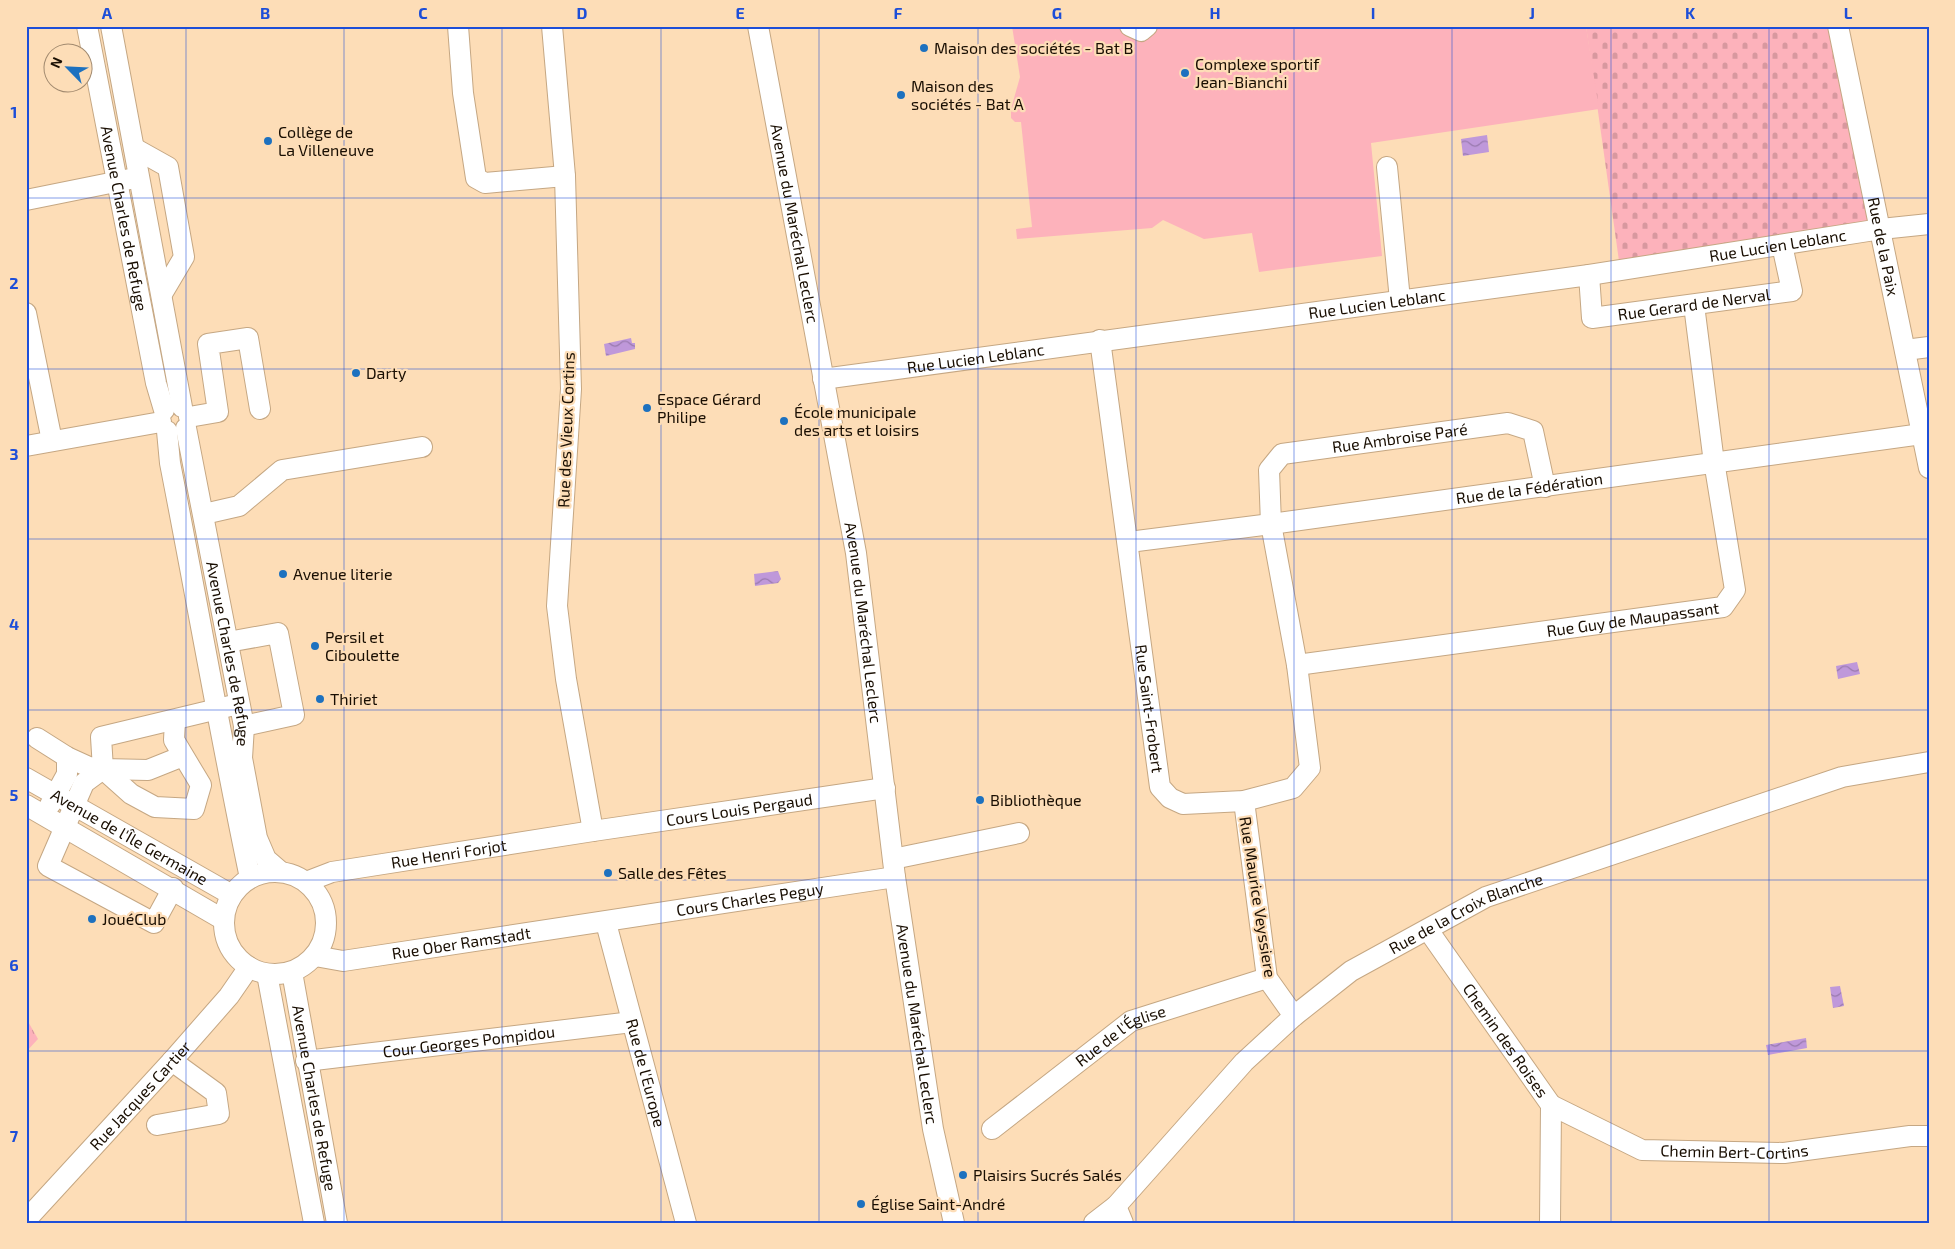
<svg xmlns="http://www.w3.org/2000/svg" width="1955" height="1249" font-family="'Exo 2',sans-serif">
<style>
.grass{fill:url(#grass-tufts)}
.cemetery{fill:url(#cemetery-stones)}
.pitch{fill:#fdb2bb}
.water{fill:url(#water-waves)}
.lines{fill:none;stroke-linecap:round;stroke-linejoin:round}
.minor-casing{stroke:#c5a783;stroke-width:22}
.minor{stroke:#fff;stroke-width:20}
.grid{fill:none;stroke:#1d4ed8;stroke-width:1;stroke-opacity:0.55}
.poi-dot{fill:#1d71bf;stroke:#fdddb7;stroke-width:2}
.labels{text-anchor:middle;stroke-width:4.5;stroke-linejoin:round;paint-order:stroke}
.poi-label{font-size:16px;fill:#190e02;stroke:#fdddb7;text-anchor:start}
.street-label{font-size:16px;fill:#190e02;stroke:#fdddb7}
.neatline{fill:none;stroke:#1d4ed8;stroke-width:2}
.grid-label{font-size:16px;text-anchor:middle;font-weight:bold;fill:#1d4ed8}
</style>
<defs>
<pattern id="grass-tufts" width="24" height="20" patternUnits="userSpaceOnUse" patternTransform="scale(1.25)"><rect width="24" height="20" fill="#fdb2bb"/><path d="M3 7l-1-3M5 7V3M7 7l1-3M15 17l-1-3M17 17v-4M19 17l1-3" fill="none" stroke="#d8989f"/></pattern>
<pattern id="cemetery-stones" width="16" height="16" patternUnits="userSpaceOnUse" patternTransform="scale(1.25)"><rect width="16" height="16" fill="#fdb2bb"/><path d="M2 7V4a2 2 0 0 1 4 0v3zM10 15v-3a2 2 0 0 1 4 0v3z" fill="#d8989f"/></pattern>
<pattern id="water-waves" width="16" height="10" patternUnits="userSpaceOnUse" patternTransform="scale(1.25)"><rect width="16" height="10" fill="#bf98da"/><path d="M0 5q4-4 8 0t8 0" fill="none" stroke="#9a7aaf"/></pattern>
</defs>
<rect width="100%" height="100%" fill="#fdddb7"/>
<path class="grass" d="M26 1018 38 1039 26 1052Z"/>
<path class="cemetery" d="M1586 26H1829L1872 220 1619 261Z"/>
<path class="pitch" d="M1012 26H1586L1599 109 1371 143 1382 256 1259 272 1252 233 1204 239 1163 220 1152 228 1017 239 1016 229 1032 227 1021 122H1015L1011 118V109L1020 77Z"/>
<g class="water">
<path d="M1487 135 1489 152 1463 156 1461 139Z"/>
<path d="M631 338 632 343H635V349L606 356 604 344Z"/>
<path d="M778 571 781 579 778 583 755 586 754 574Z"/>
<path d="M1857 662 1860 674 1838 679 1836 666Z"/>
<path d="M1840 986 1844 1006 1833 1008 1830 987Z"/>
<path d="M1806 1038 1807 1048 1768 1055 1766 1045Z"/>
</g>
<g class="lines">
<defs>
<g id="minor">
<path id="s1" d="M87 26 156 383 164 410"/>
<path d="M111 26 182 407"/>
<path d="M458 26 463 93 476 178 485 183 565 176"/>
<path d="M552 26 565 176 571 389 557 606 566 679 593 831"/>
<path id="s2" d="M758 26 856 553 895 877 933 1129 954 1223"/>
<path d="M1130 26 1141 31 1147 26"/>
<path id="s3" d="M1838 26 1929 468"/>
<path d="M134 148 168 167 184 257 162 294"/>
<path d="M1387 167 1400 300"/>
<path d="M26 200 130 179"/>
<path id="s4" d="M1589 275 1592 318 1792 291 1782 245"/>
<path d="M26 313 52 441"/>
<path id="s5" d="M1100 340 1160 787 1170 798 1183 804 1244 801 1293 788 1310 768 1297 665 1271 524 1269 470 1282 454 1508 423 1533 431 1545 487"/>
<path d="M1905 350 1929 347"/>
<path id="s6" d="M823 379 1589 275 1881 229 1929 224"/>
<path d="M189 417 218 412 208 344 248 338 260 409"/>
<path id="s7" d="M186 428 244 726 242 758 257 838 266 859 281 872"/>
<path d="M167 431 170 463C197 601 221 740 250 878"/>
<path d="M26 446 161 422"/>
<path d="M204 514 239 506 282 470 422 447"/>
<path id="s8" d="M1129 542 1271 524 1929 433"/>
<path d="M228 642 278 633 294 715 244 726"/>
<path id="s9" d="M1297 665 1723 607 1735 590 1713 455 1694 305"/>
<path d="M37 738 67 757 89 767 103 769 131 794 155 807 194 809 201 785 174 740 175 720"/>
<path d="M183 756 148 770 103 769 101 737 230 706"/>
<path d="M103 769 84 783 48 866 154 923 173 888"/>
<path id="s10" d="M26 778 232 895"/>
<path d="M1244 801 1267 978 1294 1016"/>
<path d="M26 805 224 920"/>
<path d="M50 805 67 774V757"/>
<path d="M893 859 1019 833"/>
<circle cx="275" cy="923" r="51"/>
<path id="s11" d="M306 882 332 872 593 831 885 788"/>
<path id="s12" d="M606 923 686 1223"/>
<path id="s13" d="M1428 930 1551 1105 1550 1223"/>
<path id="s14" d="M315 956 343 961 895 877"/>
<path id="s15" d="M292 972 337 1223"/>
<path d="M267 974 314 1223"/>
<path id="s16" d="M306 1061 632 1022"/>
<path id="s17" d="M1551 1105 1642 1150 1784 1153 1910 1136H1929"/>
<path d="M157 1125 219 1114 216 1093 172 1061"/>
<path id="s18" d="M992 1129 1131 1021 1267 978"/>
<path d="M1116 1206 1123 1223"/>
<path id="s19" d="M26 1220 172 1061 229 996 249 967"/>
<path id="s20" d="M1094 1223 1116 1206 1244 1062 1294 1016 1351 971 1486 897 1842 777 1929 762"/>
</g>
</defs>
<use href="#minor" class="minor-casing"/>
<use href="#minor" class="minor"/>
</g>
<path class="grid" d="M186 26V1223M344 26V1223M502 26V1223M661 26V1223M819 26V1223M978 26V1223M1136 26V1223M1294 26V1223M1452 26V1223M1611 26V1223M1769 26V1223M26 198H1929M26 369H1929M26 539H1929M26 710H1929M26 880H1929M26 1051H1929"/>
<g class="poi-dot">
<circle cx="924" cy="48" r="5"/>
<circle cx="1185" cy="73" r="5"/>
<circle cx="901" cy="95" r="5"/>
<circle cx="268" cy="141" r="5"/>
<circle cx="356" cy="373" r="5"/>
<circle cx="647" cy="408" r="5"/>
<circle cx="784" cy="421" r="5"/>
<circle cx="283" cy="574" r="5"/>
<circle cx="315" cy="646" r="5"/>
<circle cx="320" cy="699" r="5"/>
<circle cx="980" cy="800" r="5"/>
<circle cx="608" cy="873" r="5"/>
<circle cx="92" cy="919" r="5"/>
<circle cx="963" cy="1175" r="5"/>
<circle cx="861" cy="1204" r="5"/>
</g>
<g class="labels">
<g class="poi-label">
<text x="934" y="54">Maison des sociétés - Bat B</text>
<text x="1195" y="70">Complexe sportif<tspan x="1195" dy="18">Jean-Bianchi</tspan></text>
<text x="911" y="92">Maison des<tspan x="911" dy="18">sociétés - Bat A</tspan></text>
<text x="278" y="138">Collège de<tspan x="278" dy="18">La Villeneuve</tspan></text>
<text x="366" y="379">Darty</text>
<text x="657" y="405">Espace Gérard<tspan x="657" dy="18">Philipe</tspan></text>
<text x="794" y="418">École municipale<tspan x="794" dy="18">des arts et loisirs</tspan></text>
<text x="293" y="580">Avenue literie</text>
<text x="325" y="643">Persil et<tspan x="325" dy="18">Ciboulette</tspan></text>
<text x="330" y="705">Thiriet</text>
<text x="990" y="806">Bibliothèque</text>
<text x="618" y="879">Salle des Fêtes</text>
<text x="102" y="925">JouéClub</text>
<text x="973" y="1181">Plaisirs Sucrés Salés</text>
<text x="871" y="1210">Église Saint-André</text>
</g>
<g class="street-label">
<text dy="6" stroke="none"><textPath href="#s1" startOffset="196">Avenue Charles de Refuge</textPath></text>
<text dy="6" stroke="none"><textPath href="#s2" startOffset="201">Avenue du Maréchal Leclerc</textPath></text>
<text dy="6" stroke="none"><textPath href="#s6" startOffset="964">Rue Lucien Leblanc</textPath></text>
<text dy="6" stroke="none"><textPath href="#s3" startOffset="225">Rue de la Paix</textPath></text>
<text dy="6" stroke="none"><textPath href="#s6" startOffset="559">Rue Lucien Leblanc</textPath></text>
<text dy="6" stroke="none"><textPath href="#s4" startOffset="146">Rue Gerard de Nerval</textPath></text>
<text dy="6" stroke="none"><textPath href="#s6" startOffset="154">Rue Lucien Leblanc</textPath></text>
<text transform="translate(566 430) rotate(-88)" y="6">Rue des Vieux Cortins</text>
<text dy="6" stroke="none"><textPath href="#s5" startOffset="1059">Rue Ambroise Paré</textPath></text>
<text dy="6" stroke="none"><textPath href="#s8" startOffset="404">Rue de la Fédération</textPath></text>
<text dy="6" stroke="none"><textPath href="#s9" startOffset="339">Rue Guy de Maupassant</textPath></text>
<text dy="6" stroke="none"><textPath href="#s2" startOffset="606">Avenue du Maréchal Leclerc</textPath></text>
<text dy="6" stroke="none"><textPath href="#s7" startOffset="230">Avenue Charles de Refuge</textPath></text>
<text dy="6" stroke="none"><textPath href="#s5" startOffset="372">Rue Saint-Frobert</textPath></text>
<text dy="6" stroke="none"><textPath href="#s11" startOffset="440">Cours Louis Pergaud</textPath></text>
<text dy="6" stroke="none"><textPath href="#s10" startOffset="119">Avenue de l'Île Germaine</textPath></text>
<text dy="6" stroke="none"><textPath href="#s11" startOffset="146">Rue Henri Forjot</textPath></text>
<text transform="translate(1258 897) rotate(81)" y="6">Rue Maurice Veyssiere</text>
<text dy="6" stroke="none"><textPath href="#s14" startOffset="440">Cours Charles Peguy</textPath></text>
<text dy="6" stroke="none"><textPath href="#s20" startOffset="490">Rue de la Croix Blanche</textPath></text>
<text dy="6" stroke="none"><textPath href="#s14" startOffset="148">Rue Ober Ramstadt</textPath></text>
<text dy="6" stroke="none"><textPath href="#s2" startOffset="1011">Avenue du Maréchal Leclerc</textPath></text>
<text dy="6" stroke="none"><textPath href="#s18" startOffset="160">Rue de l'Église</textPath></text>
<text dy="6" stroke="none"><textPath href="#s13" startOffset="135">Chemin des Roises</textPath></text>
<text dy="6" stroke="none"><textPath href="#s16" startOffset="164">Cour Georges Pompidou</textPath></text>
<text dy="6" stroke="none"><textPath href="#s12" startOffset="155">Rue de l'Europe</textPath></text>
<text dy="6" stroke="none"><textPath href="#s19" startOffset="169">Rue Jacques Cartier</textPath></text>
<text dy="6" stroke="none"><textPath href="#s15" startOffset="128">Avenue Charles de Refuge</textPath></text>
<text dy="6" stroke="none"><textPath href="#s17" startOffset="194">Chemin Bert-Cortins</textPath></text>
</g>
</g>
<rect width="1955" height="1249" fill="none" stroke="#fdddb7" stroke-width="55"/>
<g transform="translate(68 68) rotate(294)"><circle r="24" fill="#fdddb7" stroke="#a28a6f"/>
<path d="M0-4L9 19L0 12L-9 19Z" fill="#1d71bf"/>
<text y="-8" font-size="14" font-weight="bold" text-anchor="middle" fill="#190e02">N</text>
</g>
<rect x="28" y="28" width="1900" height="1194" class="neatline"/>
<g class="grid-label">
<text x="107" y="19">A</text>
<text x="265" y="19">B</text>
<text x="423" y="19">C</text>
<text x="582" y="19">D</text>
<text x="740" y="19">E</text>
<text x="898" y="19">F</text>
<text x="1057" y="19">G</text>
<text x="1215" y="19">H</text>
<text x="1373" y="19">I</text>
<text x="1532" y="19">J</text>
<text x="1690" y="19">K</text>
<text x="1848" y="19">L</text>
<text x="14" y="118">1</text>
<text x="14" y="289">2</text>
<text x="14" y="460">3</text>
<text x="14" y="630">4</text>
<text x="14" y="801">5</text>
<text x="14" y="971">6</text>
<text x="14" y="1142">7</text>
</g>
</svg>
